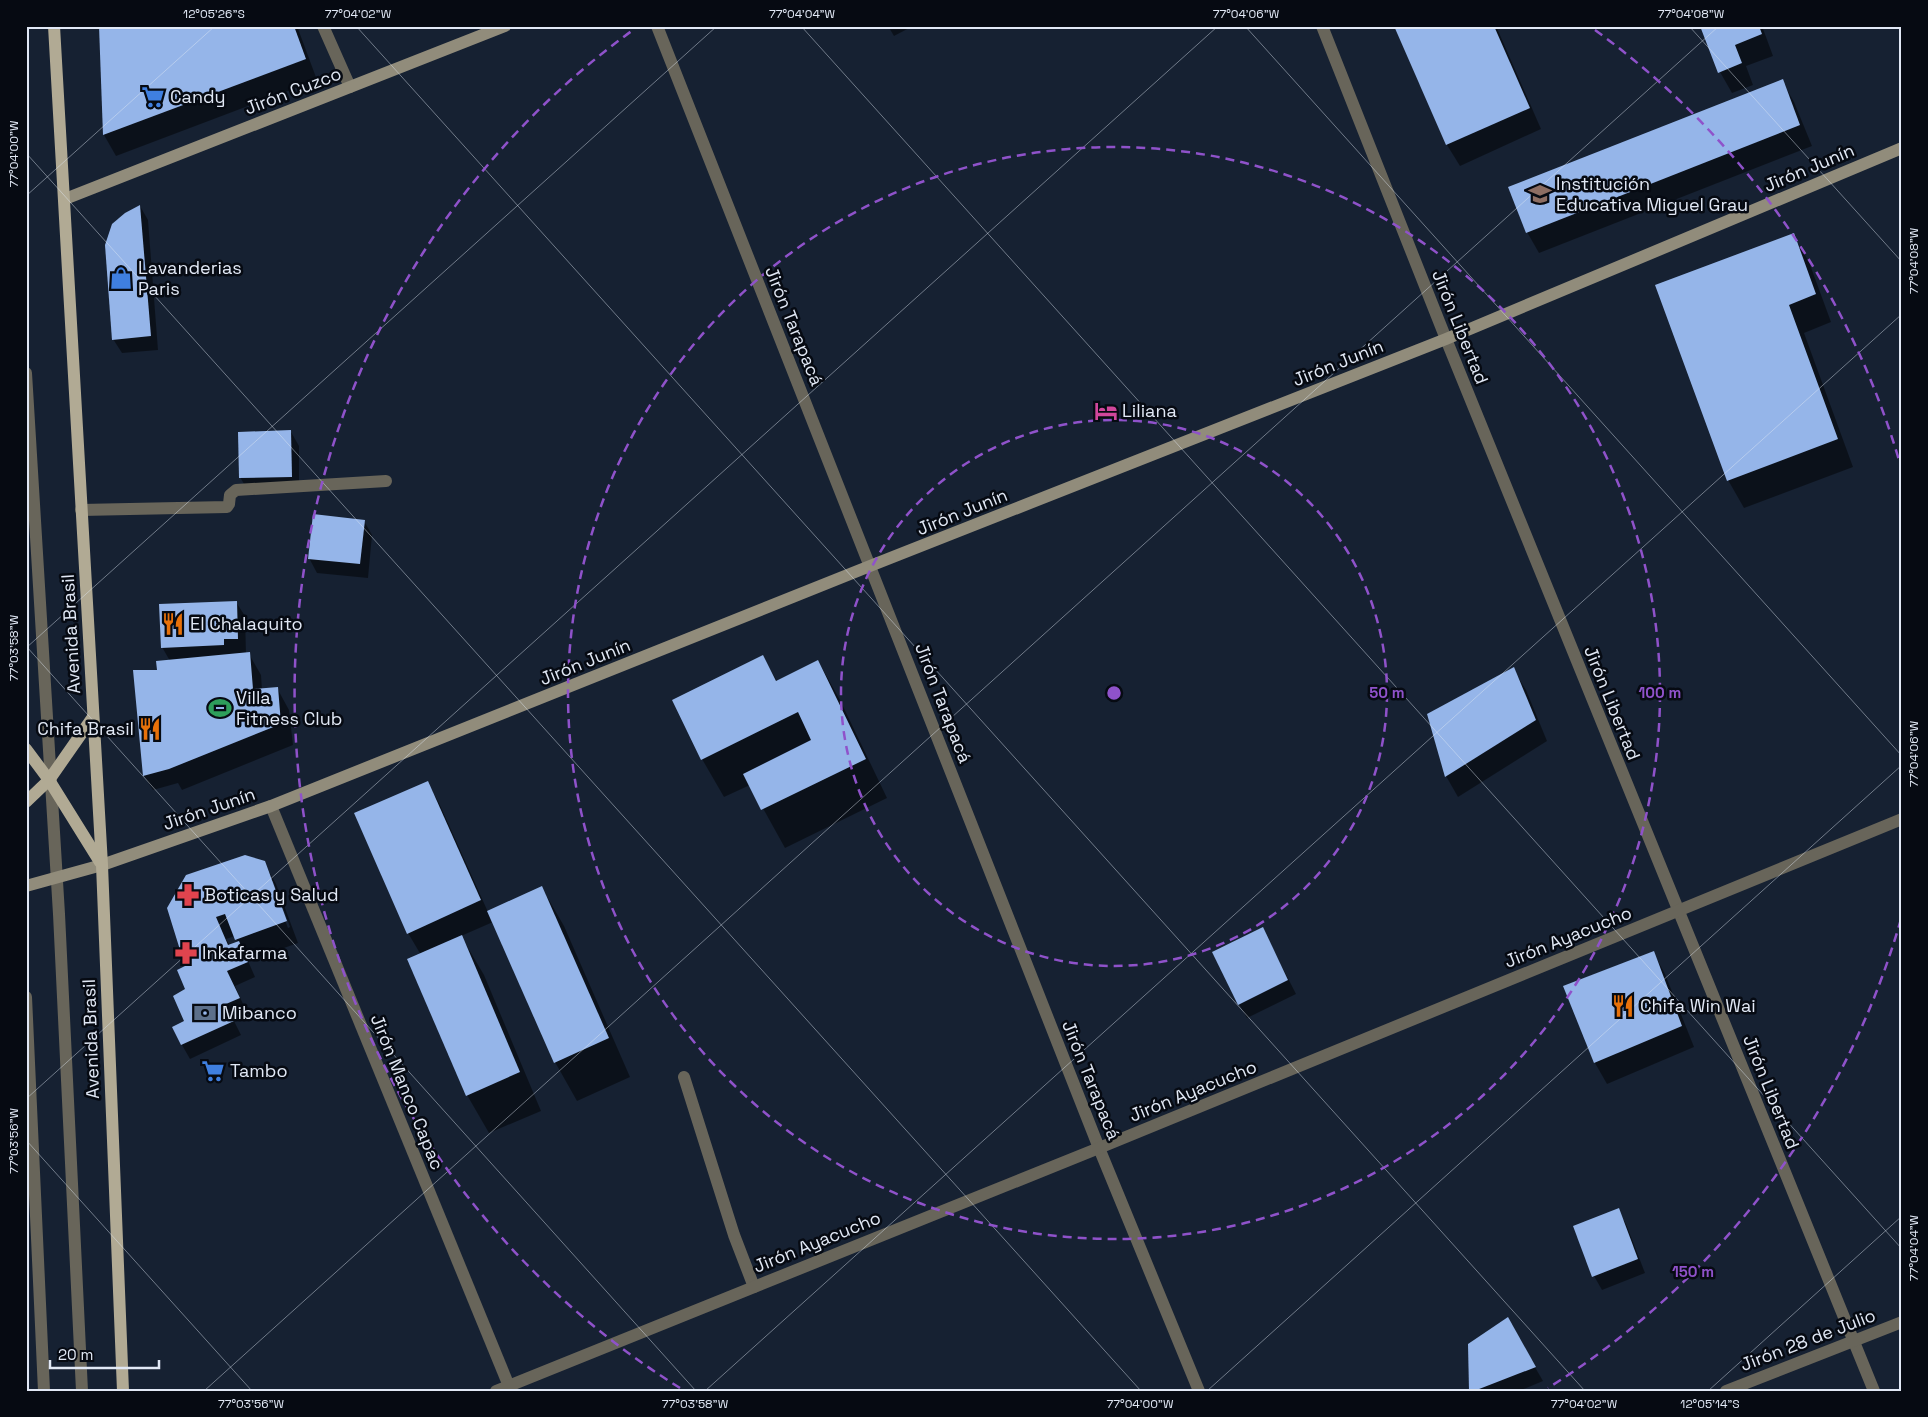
<svg xmlns="http://www.w3.org/2000/svg" width="1928" height="1417" font-family="'Space Grotesk',sans-serif">
<style>
.shadow{fill:#0007;fill-rule:evenodd}
.building{fill:#95b5e9}
.lines{fill:none;stroke-linecap:round;stroke-linejoin:round}
.lane{stroke:#68655a;stroke-width:12}
.street{stroke:#68655a;stroke-width:12}
.secondary{stroke:#918c7b;stroke-width:12}
.primary{stroke:#b1aa94;stroke-width:12}
.ticks{fill:none;stroke:#e1e8f5;stroke-width:1;stroke-opacity:0.45}
.ring{fill:none;stroke:#8f52ca;stroke-width:2.5;stroke-dasharray:9 6}
.labels{text-anchor:middle;stroke-width:5;stroke-linejoin:round;paint-order:stroke}
.street-label{font-size:18px;fill:#e1e8f5;stroke:#060a12}
.poi-label{font-size:18px;fill:#e1e8f5;stroke:#060a12;text-anchor:start}
.centre{fill:#8f52ca;stroke:#060a12;stroke-width:2.5}
.ring-label{font-size:15px;text-anchor:middle;font-weight:bold;fill:#8f52ca;stroke:#060a12;stroke-width:5;stroke-linejoin:round;paint-order:stroke}
.neatline{fill:none;stroke:#e1e8f5;stroke-width:2}
.ticks-label{font-size:12px;text-anchor:middle;fill:#e1e8f5}
</style>
<rect width="100%" height="100%" fill="#162132"/>
<g class="shadow">
<path d="M100 26H297L317 80 116 156 104 135Z"/>
<path d="M888 26H913L894 36Z"/>
<path d="M1396 26H1496L1541 129 1460 166 1447 145Z"/>
<path d="M1702 26H1762L1773 56 1746 66 1753 85 1732 93 1720 72Z"/>
<path d="M1782 81 1794 102 1812 146 1539 253 1527 232Z"/>
<path d="M140 206 148 220 158 350 122 353 113 339Z"/>
<path d="M1793 235 1809 262 1831 322 1804 333 1853 467 1744 508 1728 480Z"/>
<path d="M291 432 299 446V491H248L240 477Z"/>
<path d="M364 521 372 535 368 578 317 573 309 558Z"/>
<path d="M236 602 245 616 246 654H249L261 675 262 690 277 688 289 710 293 745 182 790 178 783 153 790 144 776 134 671H158L170 661 162 647Z"/>
<path d="M763 657 777 681 818 661 840 700 887 798 785 848 750 785 724 797 702 759Z"/>
<path d="M1513 669 1526 690 1547 741 1458 797 1446 776Z"/>
<path d="M427 782 439 803 488 912 542 888 564 926 630 1077 577 1101 555 1062 493 922 461 936 484 975 541 1111 489 1133 467 1095 421 955 408 933Z"/>
<path d="M264 863 276 884 298 943 248 961 255 977 235 986 247 1013 233 1019 241 1035 190 1059 182 1045 186 1021 187 967 177 931ZM270 881H273L290 927 288 928ZM235 936 238 942 230 946 226 939Z"/>
<path d="M1270 943 1296 994 1247 1018 1239 1004Z"/>
<path d="M1653 952 1665 974 1694 1047 1607 1084 1595 1063 1564 986Z"/>
<path d="M1618 1210 1626 1224 1645 1273 1602 1290 1594 1276Z"/>
<path d="M1507 1319 1543 1381 1519 1391H1470Z"/>
</g>
<g class="building">
<path d="M99 26H294L306 59 103 135Z"/>
<path d="M1394 26H1494L1530 108 1446 145Z"/>
<path d="M1700 26H1759L1762 34 1735 45 1742 63 1718 73Z"/>
<path d="M1783 79 1800 125 1526 233 1508 187Z"/>
<path d="M140 205 151 336 112 340 105 245 112 224 125 213Z"/>
<path d="M1794 233 1816 294 1789 305 1838 439 1727 481 1655 285Z"/>
<path d="M291 430 292 477 239 478 238 432Z"/>
<path d="M313 514 365 520 360 564 308 559Z"/>
<path d="M237 601 238 639H224V645L161 648 159 604Z"/>
<path d="M250 652 253 689 278 687 281 724 169 769 143 776 133 670H157L156 661Z"/>
<path d="M763 655 776 681 818 660 866 759 761 810 743 774 811 740 798 712 701 760 672 700Z"/>
<path d="M1514 667 1536 720 1445 777 1427 714Z"/>
<path d="M428 781 481 900 407 934 354 813Z"/>
<path d="M245 855 265 861 287 921 235 940 225 914 216 917 228 945 239 941 248 962 227 971 240 998 226 1004 234 1021 181 1045 172 1027 184 1021 173 996 185 989 177 970 185 966 167 908 186 875Z"/>
<path d="M542 886 609 1038 554 1063 487 911Z"/>
<path d="M1263 927 1288 980 1238 1005 1212 952Z"/>
<path d="M462 935 520 1072 466 1096 407 959Z"/>
<path d="M1654 951 1682 1026 1594 1063 1563 986Z"/>
<path d="M1619 1208 1638 1259 1592 1277 1573 1226Z"/>
<path d="M1508 1317 1536 1367 1474 1391H1469L1468 1344Z"/>
</g>
<g class="lines">
<g class="lane">
<path d="M323 26 350 87"/>
<path d="M26 373 59 914 82 1391"/>
<path d="M81 510 227 507 229 504 230 495 236 490 386 481"/>
<path d="M26 997 44 1391"/>
<path d="M684 1077 734 1235 754 1287"/>
</g>
<g class="street">
<path d="M657 26 1099 1148 1199 1391"/>
<path d="M1322 26 1446 339 1874 1391"/>
<path d="M271 806 511 1391"/>
<path d="M496 1391 1099 1148 1902 819"/>
<path d="M1726 1391 1902 1322"/>
</g>
<g class="secondary">
<path d="M65 199 505 26"/>
<path d="M26 886 102 865 271 806 870 566 1446 339 1902 148"/>
</g>
<g class="primary">
<path d="M54 26 102 865 123 1391"/>
<path d="M26 749 49 780 100 862"/>
<path d="M26 802 49 780 93 717"/>
</g>
</g>
<path class="ticks" d="M356 26 1585 1391M801 26 1902 1249M1245 26 1902 756M1689 26 1902 262M26 153 1141 1391M26 196 215 26M26 646 696 1391M26 648 717 26M26 1099 1218 26M26 1140 252 1391M204 1391 1719 26M705 1391 1902 314M1207 1391 1902 765M1708 1391 1902 1216"/>
<g class="ring">
<circle cx="1114" cy="693" r="273"/>
<circle cx="1114" cy="693" r="546"/>
<path d="M1901 919A819 819 0 0 1 1548 1388M680 1388A819 819 0 0 1 633 30M1595 30A819 819 0 0 1 1901 467"/>
</g>
<defs>
<symbol id="supermarket-bare" viewBox="-9 -9 18 18"><path d="M-6-5.5h2.5l.6 2H6L4.5 2H-2.5L-4.4-4H-6ZM-1.5 3.2a1.3 1.3 0 1 0 .1 0ZM3 3.2a1.3 1.3 0 1 0 .1 0Z" fill="#3f7fe0" stroke="#060a12" stroke-width="2.5" paint-order="stroke"/></symbol>
<symbol id="school-bare" viewBox="-9 -9 18 18"><path d="M0-5L7-2L0 1L-7-2ZM-4 1L0 2.5L4 1V4Q0 6-4 4Z" fill="#8d6e63" stroke="#060a12" stroke-width="2.5" paint-order="stroke"/></symbol>
<symbol id="shop-bare" viewBox="-9 -9 18 18"><path d="M-5-2.5h2.3a2.7 3.5 0 0 1 5.4 0H5L5.5 6h-11ZM-1.5-2.5h3a1.5 2.3 0 0 0-3 0Z" fill="#3f7fe0" stroke="#060a12" stroke-width="2.5" paint-order="stroke"/></symbol>
<symbol id="hotel-bare" viewBox="-9 -9 18 18"><path d="M-6-4.5h1.5V1H6V5H4.5V3h-9V5H-6ZM-4 0a1.8 1.8 0 1 1 3.6 0ZM.5 0V-2.5h3Q6-2.5 6 0Z" fill="#d1479c" stroke="#060a12" stroke-width="2.5" paint-order="stroke"/></symbol>
<symbol id="restaurant-bare" viewBox="-9 -9 18 18"><path d="M-5-6h1v4h1v-4h1v4h1v-4h1v5L-1.5 .5V6h-2V.5L-5-1ZM5-6V6H3V1.5H1.5Q1.5-4 5-6Z" fill="#e8710a" stroke="#060a12" stroke-width="2.5" paint-order="stroke"/></symbol>
<symbol id="stadium-bare" viewBox="-9 -9 18 18"><path d="M0-5a6.5 5 0 1 0 0 10a6.5 5 0 1 0 0-10ZM-3.5-1.8h7v3.6h-7Z" fill="#2e9e5b" stroke="#060a12" stroke-width="2.5" paint-order="stroke"/></symbol>
<symbol id="pharmacy-bare" viewBox="-9 -9 18 18"><path d="M-2-6h4v4h4v4h-4v4h-4v-4h-4v-4h4Z" fill="#e0444e" stroke="#060a12" stroke-width="2.5" paint-order="stroke"/></symbol>
<symbol id="bank-bare" viewBox="-9 -9 18 18"><path d="M-6-4H6V4H-6ZM0-2.3a2.3 2.3 0 1 0 0 4.6a2.3 2.3 0 1 0 0-4.6Z" fill="#5c6f8a" stroke="#060a12" stroke-width="2.5" paint-order="stroke"/></symbol>
</defs>
<g fill-rule="evenodd">
<use href="#supermarket-bare" x="137" y="81" width="32" height="32"/>
<use href="#school-bare" x="1524" y="178" width="32" height="32"/>
<use href="#shop-bare" x="105" y="262" width="32" height="32"/>
<use href="#hotel-bare" x="1090" y="395" width="32" height="32"/>
<use href="#restaurant-bare" x="157" y="608" width="32" height="32"/>
<use href="#stadium-bare" x="204" y="692" width="32" height="32"/>
<use href="#restaurant-bare" x="134" y="713" width="32" height="32"/>
<use href="#pharmacy-bare" x="172" y="879" width="32" height="32"/>
<use href="#pharmacy-bare" x="170" y="937" width="32" height="32"/>
<use href="#restaurant-bare" x="1607" y="990" width="32" height="32"/>
<use href="#bank-bare" x="189" y="997" width="32" height="32"/>
<use href="#supermarket-bare" x="197" y="1055" width="32" height="32"/>
</g>
<g class="labels">
<g class="street-label">
<text transform="translate(293 91) rotate(-21)" y="6">Jirón Cuzco</text>
<text transform="translate(1809 168) rotate(-23)" y="6">Jirón Junín</text>
<text transform="translate(794 326) rotate(68)" y="6">Jirón Tarapacá</text>
<text transform="translate(1460 327) rotate(68)" y="6">Jirón Libertad</text>
<text transform="translate(1338 363) rotate(-22)" y="6">Jirón Junín</text>
<text transform="translate(962 512) rotate(-22)" y="6">Jirón Junín</text>
<text transform="translate(71 634) rotate(-93)" y="6">Avenida Brasil</text>
<text transform="translate(585 662) rotate(-22)" y="6">Jirón Junín</text>
<text transform="translate(943 703) rotate(69)" y="6">Jirón Tarapacá</text>
<text transform="translate(1612 703) rotate(68)" y="6">Jirón Libertad</text>
<text transform="translate(209 809) rotate(-19)" y="6">Jirón Junín</text>
<text transform="translate(1568 937) rotate(-22)" y="6">Jirón Ayacucho</text>
<text transform="translate(91 1039) rotate(-92)" y="6">Avenida Brasil</text>
<text transform="translate(1091 1080) rotate(68)" y="6">Jirón Tarapacá</text>
<text transform="translate(1193 1091) rotate(-22)" y="6">Jirón Ayacucho</text>
<text transform="translate(407 1092) rotate(68)" y="6">Jirón Manco Capac</text>
<text transform="translate(1771 1092) rotate(68)" y="6">Jirón Libertad</text>
<text transform="translate(817 1242) rotate(-22)" y="6">Jirón Ayacucho</text>
<text transform="translate(1808 1340) rotate(-21)" y="6">Jirón 28 de Julio</text>
</g>
<g class="poi-label">
<text x="170" y="103">Candy</text>
<text x="1556" y="190">Institución<tspan x="1556" dy="21">Educativa Miguel Grau</tspan></text>
<text x="138" y="274">Lavanderias<tspan x="138" dy="21">Paris</tspan></text>
<text x="1122" y="417">Liliana</text>
<text x="190" y="630">El Chalaquito</text>
<text x="236" y="704">Villa<tspan x="236" dy="21">Fitness Club</tspan></text>
<text x="134" y="735" text-anchor="end">Chifa Brasil</text>
<text x="204" y="901">Boticas y Salud</text>
<text x="202" y="959">Inkafarma</text>
<text x="1640" y="1012">Chifa Win Wai</text>
<text x="222" y="1019">Mibanco</text>
<text x="230" y="1077">Tambo</text>
</g>
</g>
<circle cx="1114" cy="693" r="8" class="centre"/>
<g class="ring-label">
<text x="1387" y="698">50 m</text>
<text x="1660" y="698">100 m</text>
<text x="1693" y="1277">150 m</text>
</g>
<rect width="1928" height="1417" fill="none" stroke="#060a12" stroke-width="55"/>
<path d="M50 1360v8h109v-8" fill="none" stroke="#e1e8f5" stroke-width="2.5"/>
<text x="58" y="1360" font-size="15" fill="#e1e8f5" stroke="#060a12" stroke-width="4" paint-order="stroke">20 m</text>
<rect x="28" y="28" width="1872" height="1362" class="neatline"/>
<g class="ticks-label">
<text x="214" y="18">12°05'26"S</text>
<text x="358" y="18">77°04'02"W</text>
<text x="802" y="18">77°04'04"W</text>
<text x="1246" y="18">77°04'06"W</text>
<text x="1691" y="18">77°04'08"W</text>
<text transform="translate(14 154) rotate(-90)" y="4">77°04'00"W</text>
<text transform="translate(1914 261) rotate(-90)" y="4">77°04'08"W</text>
<text transform="translate(14 648) rotate(-90)" y="4">77°03'58"W</text>
<text transform="translate(1914 754) rotate(-90)" y="4">77°04'06"W</text>
<text transform="translate(14 1141) rotate(-90)" y="4">77°03'56"W</text>
<text transform="translate(1914 1248) rotate(-90)" y="4">77°04'04"W</text>
<text x="251" y="1408">77°03'56"W</text>
<text x="695" y="1408">77°03'58"W</text>
<text x="1140" y="1408">77°04'00"W</text>
<text x="1584" y="1408">77°04'02"W</text>
<text x="1710" y="1408">12°05'14"S</text>
</g>
</svg>
